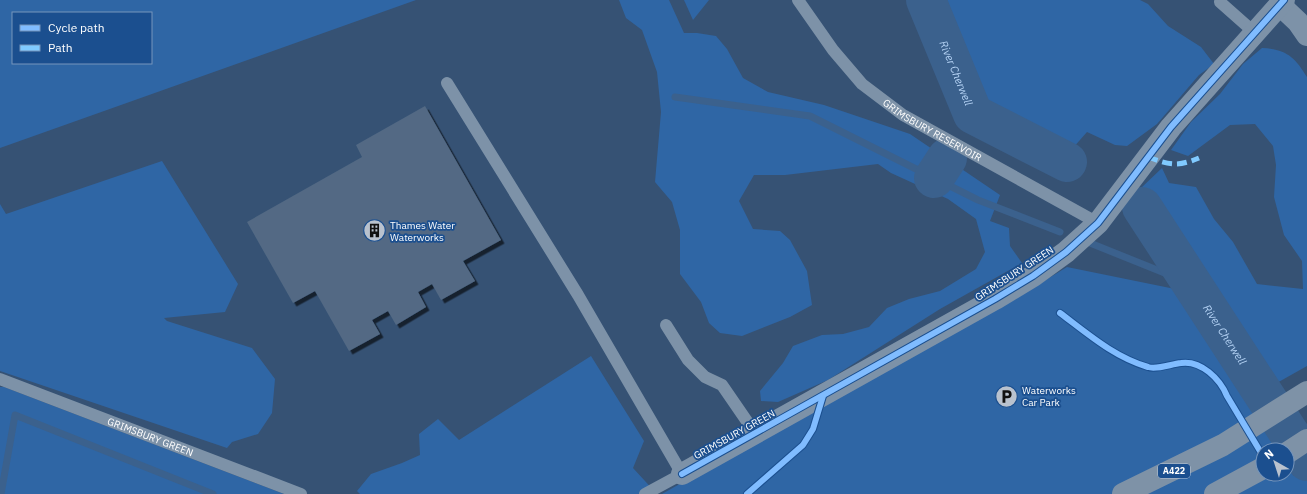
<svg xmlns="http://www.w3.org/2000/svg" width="1307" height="494" font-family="'IBM Plex Sans',sans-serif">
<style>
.green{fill:#2f66a5;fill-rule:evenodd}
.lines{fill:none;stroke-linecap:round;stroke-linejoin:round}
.stream{stroke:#3b618d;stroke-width:7}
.river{stroke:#3b618d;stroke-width:40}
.building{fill:#526984;filter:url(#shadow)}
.lane{stroke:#7d92a8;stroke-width:12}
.street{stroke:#7d92a8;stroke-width:22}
.highway{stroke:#7e92a7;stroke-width:22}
.quiet{stroke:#80caff;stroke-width:5;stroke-dasharray:10 5;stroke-linecap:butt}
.cycleway-casing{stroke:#1b4f8f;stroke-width:8}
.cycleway{stroke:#80bcff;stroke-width:6}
.labels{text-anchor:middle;stroke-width:3.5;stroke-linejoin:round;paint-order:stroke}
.shield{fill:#1b4f8f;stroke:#bbcadd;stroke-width:1}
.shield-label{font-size:9px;font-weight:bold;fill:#fff}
.street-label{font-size:10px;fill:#fff;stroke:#1b4f8f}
.poi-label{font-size:10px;fill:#fff;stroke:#1b4f8f;text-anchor:start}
.water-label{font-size:11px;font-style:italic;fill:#b5d3f5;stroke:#1b4f8f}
</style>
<defs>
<filter id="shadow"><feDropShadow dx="3.5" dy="3.5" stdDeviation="0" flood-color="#0009"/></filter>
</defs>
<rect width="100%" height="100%" fill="#365274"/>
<g class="green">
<path d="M0 0H416L0 148ZM13 13H151V63H13Z"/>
<path d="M619 0H669L684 33H697L716 36 727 49 743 78 768 92 824 105 910 134 1000 195 990 221 1009 228 1010 246 1022 263 940 309 828 380 778 402 761 401 760 391 783 363 793 346 822 335 843 334 869 327 887 308 909 299 940 291 976 269 985 252 976 219 948 199 891 173 878 164 785 175H754L739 201 753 229 780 231 790 240 807 271 812 305 790 317 742 336 720 333 709 323 701 302 680 274V230L672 202 655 182 661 112 657 72 642 30 626 18Z"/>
<path d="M684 0H709L693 20Z"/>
<path d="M945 0H1140L1148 4 1168 26 1201 47 1214 64 1199 75 1157 124 1127 146 1115 145 1087 132 1072 149 985 109Z"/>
<path d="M1262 48C1286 49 1295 57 1307 77V366L1275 384 1265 386 1160 219 1142 199 1141 188 1162 168 1169 183 1196 187 1214 219 1233 242 1257 284 1303 289 1302 261 1284 235 1274 197 1276 165 1273 146 1255 124 1230 125 1188 156 1171 150 1191 122 1220 94 1243 64Z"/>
<path d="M162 161 238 284 225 312 164 318 167 321 252 348 275 379 272 413 258 434 232 442 227 448 0 371V204L6 214Z"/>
<path d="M1067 267 1175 289 1277 450H1263V474H1287V466L1294 476 1307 468V494H662L893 363 1031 289Z"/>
<path d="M591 356 644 441 633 468 657 494H360L357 491 371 474 402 463 420 455 419 434 438 419 459 440Z"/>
<path d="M0 387H4L284 494H0Z"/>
</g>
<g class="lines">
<g class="stream">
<path d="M675 97 810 116 978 200 1060 232"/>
<path d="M1090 243 1192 284"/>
<path d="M1 494 15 415 213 494"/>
</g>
<g class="river">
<path id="s1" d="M926 0 973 114 1067 162"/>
<path d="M934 178 947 158"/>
<path id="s2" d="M1142 207 1307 461"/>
</g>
</g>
<path class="building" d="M425 106 501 240 463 261 475 281 441 300 432 284 418 292 426 307 396 325 388 311 372 320 380 334 349 351 315 291 293 303 247 222 362 157 356 145Z"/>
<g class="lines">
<g class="lane">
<path id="s3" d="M798 0 833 50 862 84 903 115 1098 223"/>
<path d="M1220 2 1255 33"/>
<path d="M447 83 578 295 682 474 645 494"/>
<path d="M666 325 688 360 705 377 722 385 755 433"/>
<path id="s4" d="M0 379 301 494"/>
</g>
<g class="street">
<path d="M1280 5 1298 22 1307 35"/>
<path d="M682 474 995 299 1033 276 1066 252 1098 223 1171 127 1284 0"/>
</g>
<g class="highway">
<path d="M1287 453 1307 440"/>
<path d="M1123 494 1223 445 1307 392"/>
<path d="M1215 494 1263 468"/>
</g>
<path class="quiet" d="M1148 157C1170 165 1177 167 1199 158"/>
<defs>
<g id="cycleway">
<path d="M1060 313C1088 334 1114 357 1148 367 1157 370 1171 364 1181 363 1201 360 1220 379 1227 396L1263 456"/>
<path d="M682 474 995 299 1033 276 1066 252 1098 223 1171 127 1284 0"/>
<path d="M747 494 803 445 813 429 823 396"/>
</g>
</defs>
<use href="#cycleway" class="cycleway-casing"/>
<use href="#cycleway" class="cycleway"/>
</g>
<defs>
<symbol id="building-disc" viewBox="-11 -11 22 22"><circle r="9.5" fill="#b9c2ce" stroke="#1b4f8f"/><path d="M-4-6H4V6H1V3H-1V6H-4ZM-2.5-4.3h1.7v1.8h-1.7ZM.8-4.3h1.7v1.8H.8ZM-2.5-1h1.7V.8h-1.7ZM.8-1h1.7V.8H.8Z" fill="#111"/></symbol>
<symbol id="parking-disc" viewBox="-11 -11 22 22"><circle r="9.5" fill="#b9c2ce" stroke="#1b4f8f"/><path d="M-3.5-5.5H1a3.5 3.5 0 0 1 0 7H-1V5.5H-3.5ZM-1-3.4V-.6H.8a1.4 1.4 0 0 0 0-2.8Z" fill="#111"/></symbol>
</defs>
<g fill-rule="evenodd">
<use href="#building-disc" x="362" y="218" width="25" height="25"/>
<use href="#parking-disc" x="994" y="384" width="25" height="25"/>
</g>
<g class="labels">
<rect class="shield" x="1158" y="464" width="32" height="14" rx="3"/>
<g class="shield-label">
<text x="1174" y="474">A422</text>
</g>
<g class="street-label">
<text dy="4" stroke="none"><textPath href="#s3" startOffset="190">GRIMSBURY RESERVOIR</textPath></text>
<text transform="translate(1014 273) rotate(-33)" y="4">GRIMSBURY GREEN</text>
<text transform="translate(734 434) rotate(-29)" y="4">GRIMSBURY GREEN</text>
<text dy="4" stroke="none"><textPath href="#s4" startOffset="161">GRIMSBURY GREEN</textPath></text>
</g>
<g class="poi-label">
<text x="390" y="229">Thames Water<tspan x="390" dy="12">Waterworks</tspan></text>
<text x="1022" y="394">Waterworks<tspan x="1022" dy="12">Car Park</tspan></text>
</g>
<g class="water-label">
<text dy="4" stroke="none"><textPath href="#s1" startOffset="79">River Cherwell</textPath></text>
<text dy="4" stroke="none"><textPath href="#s2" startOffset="152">River Cherwell</textPath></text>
</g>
</g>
<rect x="12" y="12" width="140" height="52" fill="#1b4f8f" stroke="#7695bc"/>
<rect x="20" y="25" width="20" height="6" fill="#80bcff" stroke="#7695bc"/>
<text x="48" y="32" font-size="12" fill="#ffffff">Cycle path</text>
<rect x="20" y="45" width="20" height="6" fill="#80caff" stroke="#7695bc"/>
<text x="48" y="52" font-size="12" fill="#ffffff">Path</text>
<g transform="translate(1275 462) rotate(321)"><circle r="19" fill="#1b4f8f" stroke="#7695bc"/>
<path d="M0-3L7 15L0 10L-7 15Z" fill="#b9c2ce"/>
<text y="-6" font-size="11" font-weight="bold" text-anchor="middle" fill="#ffffff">N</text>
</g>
</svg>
